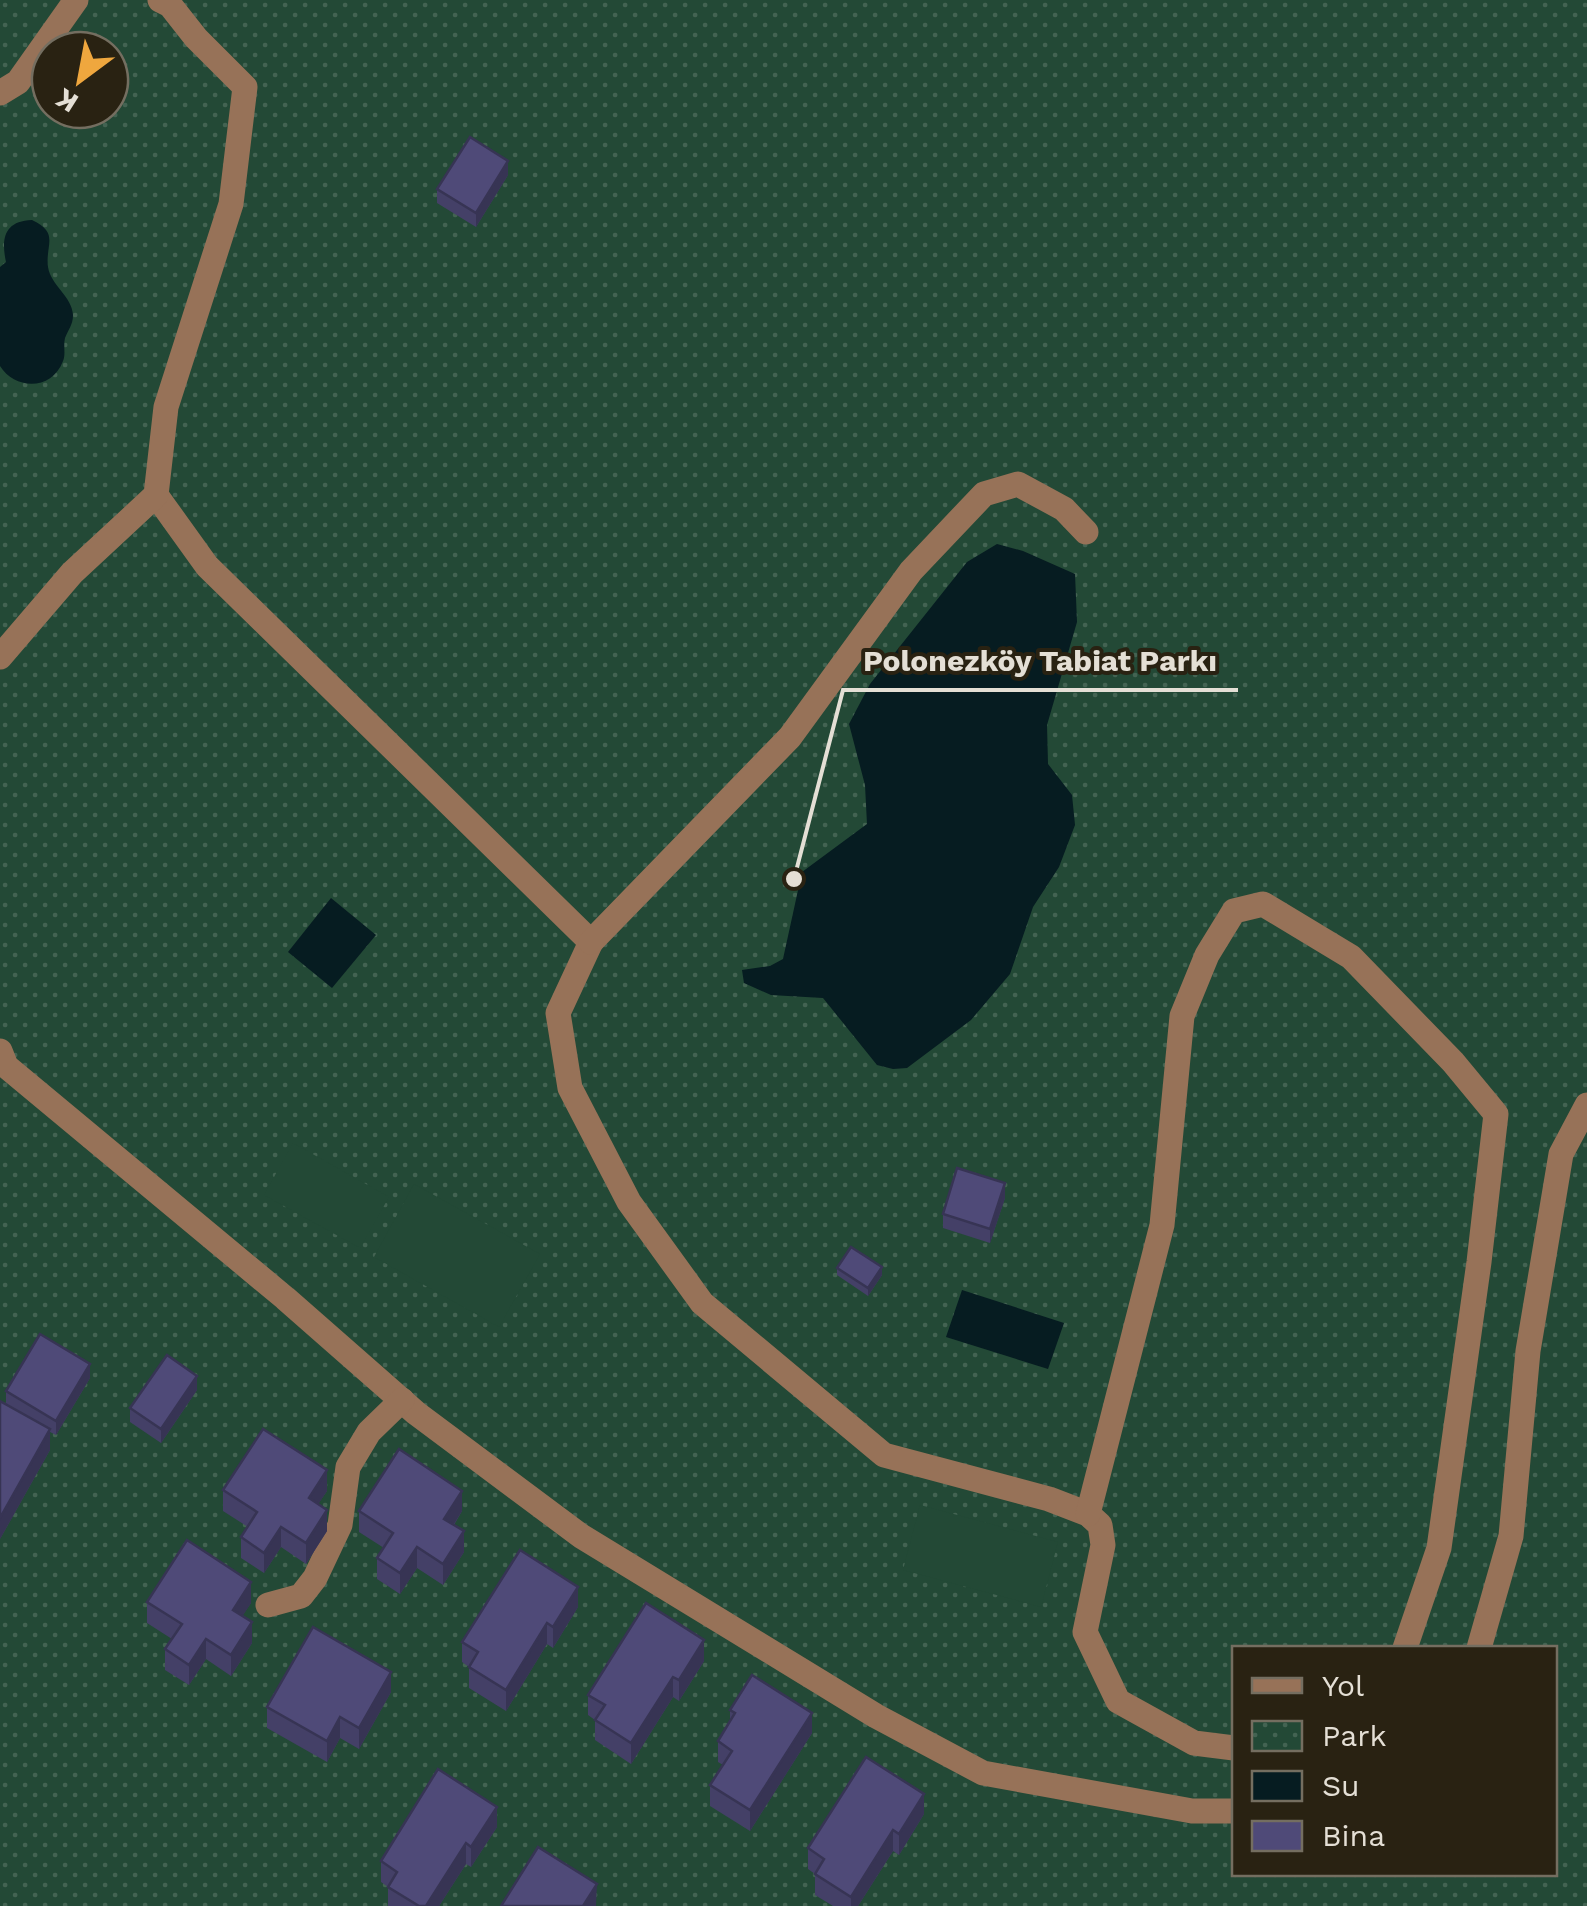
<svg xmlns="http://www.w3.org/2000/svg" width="1587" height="1906" font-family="'Work Sans',sans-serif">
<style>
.park{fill:url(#park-dots);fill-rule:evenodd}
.pitch{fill:#234936}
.water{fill:#061c21}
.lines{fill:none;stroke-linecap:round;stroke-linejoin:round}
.minor{stroke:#977258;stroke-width:25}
.wall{fill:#444067}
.shaded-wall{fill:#373454}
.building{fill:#4f4a78;stroke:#373454;stroke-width:2.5}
.leader{fill:none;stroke:#e4dfd5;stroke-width:4}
.callout-dot{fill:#e4dfd5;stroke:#292212;stroke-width:4}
.callout-label{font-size:30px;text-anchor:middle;font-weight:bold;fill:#e4dfd5;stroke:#292212;stroke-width:8;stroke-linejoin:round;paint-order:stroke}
</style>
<defs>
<pattern id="park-dots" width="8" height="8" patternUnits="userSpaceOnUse" patternTransform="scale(2.5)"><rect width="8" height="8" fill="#234936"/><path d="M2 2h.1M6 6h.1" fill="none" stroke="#436352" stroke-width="1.8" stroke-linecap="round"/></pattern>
</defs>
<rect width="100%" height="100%" fill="#332b1c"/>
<path class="park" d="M0 0H1587V1906H0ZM50 50H110V110H50ZM1234 1648H1554V1874H1234Z"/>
<g class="pitch">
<path d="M293 1143 389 1197 360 1248 264 1195Z"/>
<path d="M414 1184 540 1254 499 1327 374 1257Z"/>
<path d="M920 1505 1058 1542 1041 1607 903 1570Z"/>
</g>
<g class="water">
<path d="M32 220C60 233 45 245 48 267 51 286 72 296 73 315 73 325 68 330 65 338 63 346 66 354 63 361 52 391 15 390 0 366V267L6 262C1 239 4 221 32 220Z"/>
<path d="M997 544 1023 551 1075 574 1077 622 1047 725 1048 764 1072 795 1075 825 1059 867 1033 907 1010 974 971 1020 907 1068 893 1069 877 1065 823 998 771 995 744 983 742 970 770 966 783 959 802 872 867 824 865 785 849 724 870 684 967 562Z"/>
<path d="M331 898 376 935 332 988 288 952Z"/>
<path d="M962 1290 1064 1323 1048 1369 946 1337Z"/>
</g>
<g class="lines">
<g class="minor">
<path d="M0 93 18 82 76 0"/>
<path d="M156 495 207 566 591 942 558 1013 570 1088 629 1202 702 1303 884 1455 1049 1499 1088 1514 1100 1525 1103 1545 1085 1632 1118 1701 1194 1743 1234 1748"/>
<path d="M0 657 72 573 156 495 166 407 231 204 245 87 196 38 170 5 160 0"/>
<path d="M591 942 790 737 911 571 984 494 1018 484 1064 509 1086 532"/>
<path d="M0 1051 6 1066 285 1298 416 1413 581 1536 876 1716 983 1773 1192 1811H1234"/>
<path d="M1088 1514 1162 1225 1182 1016 1207 955 1234 911 1263 904 1351 957 1453 1062 1496 1114 1479 1262 1439 1548 1405 1648"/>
<path d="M268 1605 301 1596 315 1578 340 1525 348 1467 369 1432 402 1400"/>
<path d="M1479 1648 1511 1536 1528 1351 1561 1154 1587 1105"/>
</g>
</g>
<g class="wall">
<path d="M508 175 476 227 437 203V189Z"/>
<path d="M1005 1198 990 1243 943 1228V1214Z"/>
<path d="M837 1268 882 1275 868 1296 837 1275Z"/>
<path d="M90 1378 56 1435 50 1432V1450L0 1539V1401L6 1404V1391Z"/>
<path d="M197 1390 161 1443 130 1422V1408Z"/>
<path d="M223 1490 327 1491 318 1504 327 1531 306 1564 281 1547 264 1573 241 1558V1537L248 1527 223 1511Z"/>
<path d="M359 1511H462L454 1525 464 1552 443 1585 417 1568 400 1594 377 1579V1558L384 1548 359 1532Z"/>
<path d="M147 1602 251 1603 242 1616 252 1643 231 1676 206 1659 189 1685 165 1670V1649L172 1639 147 1623Z"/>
<path d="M578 1607 553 1648 547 1644 506 1711 469 1688V1667L462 1662V1642Z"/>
<path d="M704 1661 679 1701 673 1697 631 1764 595 1740V1720L588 1715V1695Z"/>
<path d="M391 1692 359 1749 340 1738 327 1762 267 1728V1707Z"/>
<path d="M730 1710 812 1733 750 1831 710 1806V1785L723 1765 718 1762V1741L730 1722Z"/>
<path d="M924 1814 899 1855 893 1851 858 1906H833L815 1895V1874L808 1869V1848Z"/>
<path d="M497 1827 471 1867 466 1864 439 1906H388V1887L381 1882V1861Z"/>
</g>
<g class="shaded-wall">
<path d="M508 161V175L476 227V213Z"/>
<path d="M1005 1183V1198L990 1243V1229Z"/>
<path d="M882 1267V1275L868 1296V1288Z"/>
<path d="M90 1364V1378L56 1435V1421Z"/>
<path d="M197 1376V1390L161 1443V1429Z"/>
<path d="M50 1429V1450L0 1539V1518Z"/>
<path d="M327 1470V1491L309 1518V1498Z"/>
<path d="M462 1491V1511L444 1540V1519Z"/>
<path d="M327 1510V1531L306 1564V1543Z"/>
<path d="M281 1527V1547L264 1573V1553Z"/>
<path d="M464 1531V1552L443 1585V1564Z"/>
<path d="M417 1547V1568L400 1594V1573Z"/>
<path d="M251 1582V1603L233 1631V1610Z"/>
<path d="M578 1587V1607L553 1648V1627Z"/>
<path d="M252 1622V1643L231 1676V1655Z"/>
<path d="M547 1623V1644L506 1711V1690Z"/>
<path d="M206 1639V1659L189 1685V1665Z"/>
<path d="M704 1640V1661L679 1701V1680Z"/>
<path d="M391 1672V1692L359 1749V1728Z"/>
<path d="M673 1677V1697L631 1764V1743Z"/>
<path d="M812 1713V1733L750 1831V1810Z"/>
<path d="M340 1717V1738L327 1762V1741Z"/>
<path d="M924 1794V1814L899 1855V1834Z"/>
<path d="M497 1807V1827L471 1867V1847Z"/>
<path d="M893 1830V1851L858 1906H851V1897Z"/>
<path d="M466 1843V1864L439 1906H426Z"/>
<path d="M597 1884 596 1906H583Z"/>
</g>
<g class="building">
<path d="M470 137 508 161 476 213 437 189Z"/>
<path d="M957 1168 1005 1183 990 1229 943 1214Z"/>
<path d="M851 1247 882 1267 868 1288 837 1268Z"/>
<path d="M40 1334 90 1364 56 1421 6 1391Z"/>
<path d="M167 1355 197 1376 161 1429 130 1408Z"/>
<path d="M0 1401 50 1429 0 1518Z"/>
<path d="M263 1429 327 1470 309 1498 327 1510 306 1543 281 1527 264 1553 241 1537 257 1512 223 1490Z"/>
<path d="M399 1449 462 1491 444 1519 464 1531 443 1564 417 1547 400 1573 377 1558 393 1533 359 1511Z"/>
<path d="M187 1540 251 1582 233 1610 252 1622 231 1655 206 1639 189 1665 165 1649 182 1624 147 1602Z"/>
<path d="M520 1550 578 1587 553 1627 547 1623 506 1690 469 1667 478 1652 462 1642Z"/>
<path d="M646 1603 704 1640 679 1680 673 1677 631 1743 595 1720 605 1705 588 1695Z"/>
<path d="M313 1627 391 1672 359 1728 340 1717 327 1741 267 1707Z"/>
<path d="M752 1675 812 1713 750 1810 710 1785 732 1751 718 1741 735 1713 730 1710Z"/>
<path d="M866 1757 924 1794 899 1834 893 1830 851 1897 815 1874 824 1859 808 1848Z"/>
<path d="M438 1769 497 1807 471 1847 466 1843 426 1906H419L388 1887 397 1872 381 1861Z"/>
<path d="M538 1847 597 1884 583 1906H501Z"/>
</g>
<path class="leader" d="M794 879L843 690H1238"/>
<circle class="callout-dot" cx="794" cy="879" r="10"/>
<g class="callout-label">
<text x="1040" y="671">Polonezköy Tabiat Parkı</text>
</g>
<rect x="1232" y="1646" width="325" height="230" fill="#292212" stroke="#746e60" stroke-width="2.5"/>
<rect x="1252" y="1678" width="50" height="15" fill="#977258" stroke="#746e60" stroke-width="2.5"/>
<text x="1322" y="1696" font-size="30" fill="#e4dfd5">Yol</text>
<rect x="1252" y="1721" width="50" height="30" fill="url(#park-dots)" stroke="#746e60" stroke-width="2.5"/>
<text x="1322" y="1746" font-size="30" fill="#e4dfd5">Park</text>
<rect x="1252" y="1771" width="50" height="30" fill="#061c21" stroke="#746e60" stroke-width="2.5"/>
<text x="1322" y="1796" font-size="30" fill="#e4dfd5">Su</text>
<rect x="1252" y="1821" width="50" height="30" fill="#4f4a78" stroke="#746e60" stroke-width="2.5"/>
<text x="1322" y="1846" font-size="30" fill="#e4dfd5">Bina</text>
<g transform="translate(80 80) rotate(212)"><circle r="48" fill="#292212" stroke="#746e60" stroke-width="2.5"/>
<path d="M0-8L18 38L0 25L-18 38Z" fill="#efa73e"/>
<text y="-15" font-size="28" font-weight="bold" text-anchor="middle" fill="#e4dfd5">K</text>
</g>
</svg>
